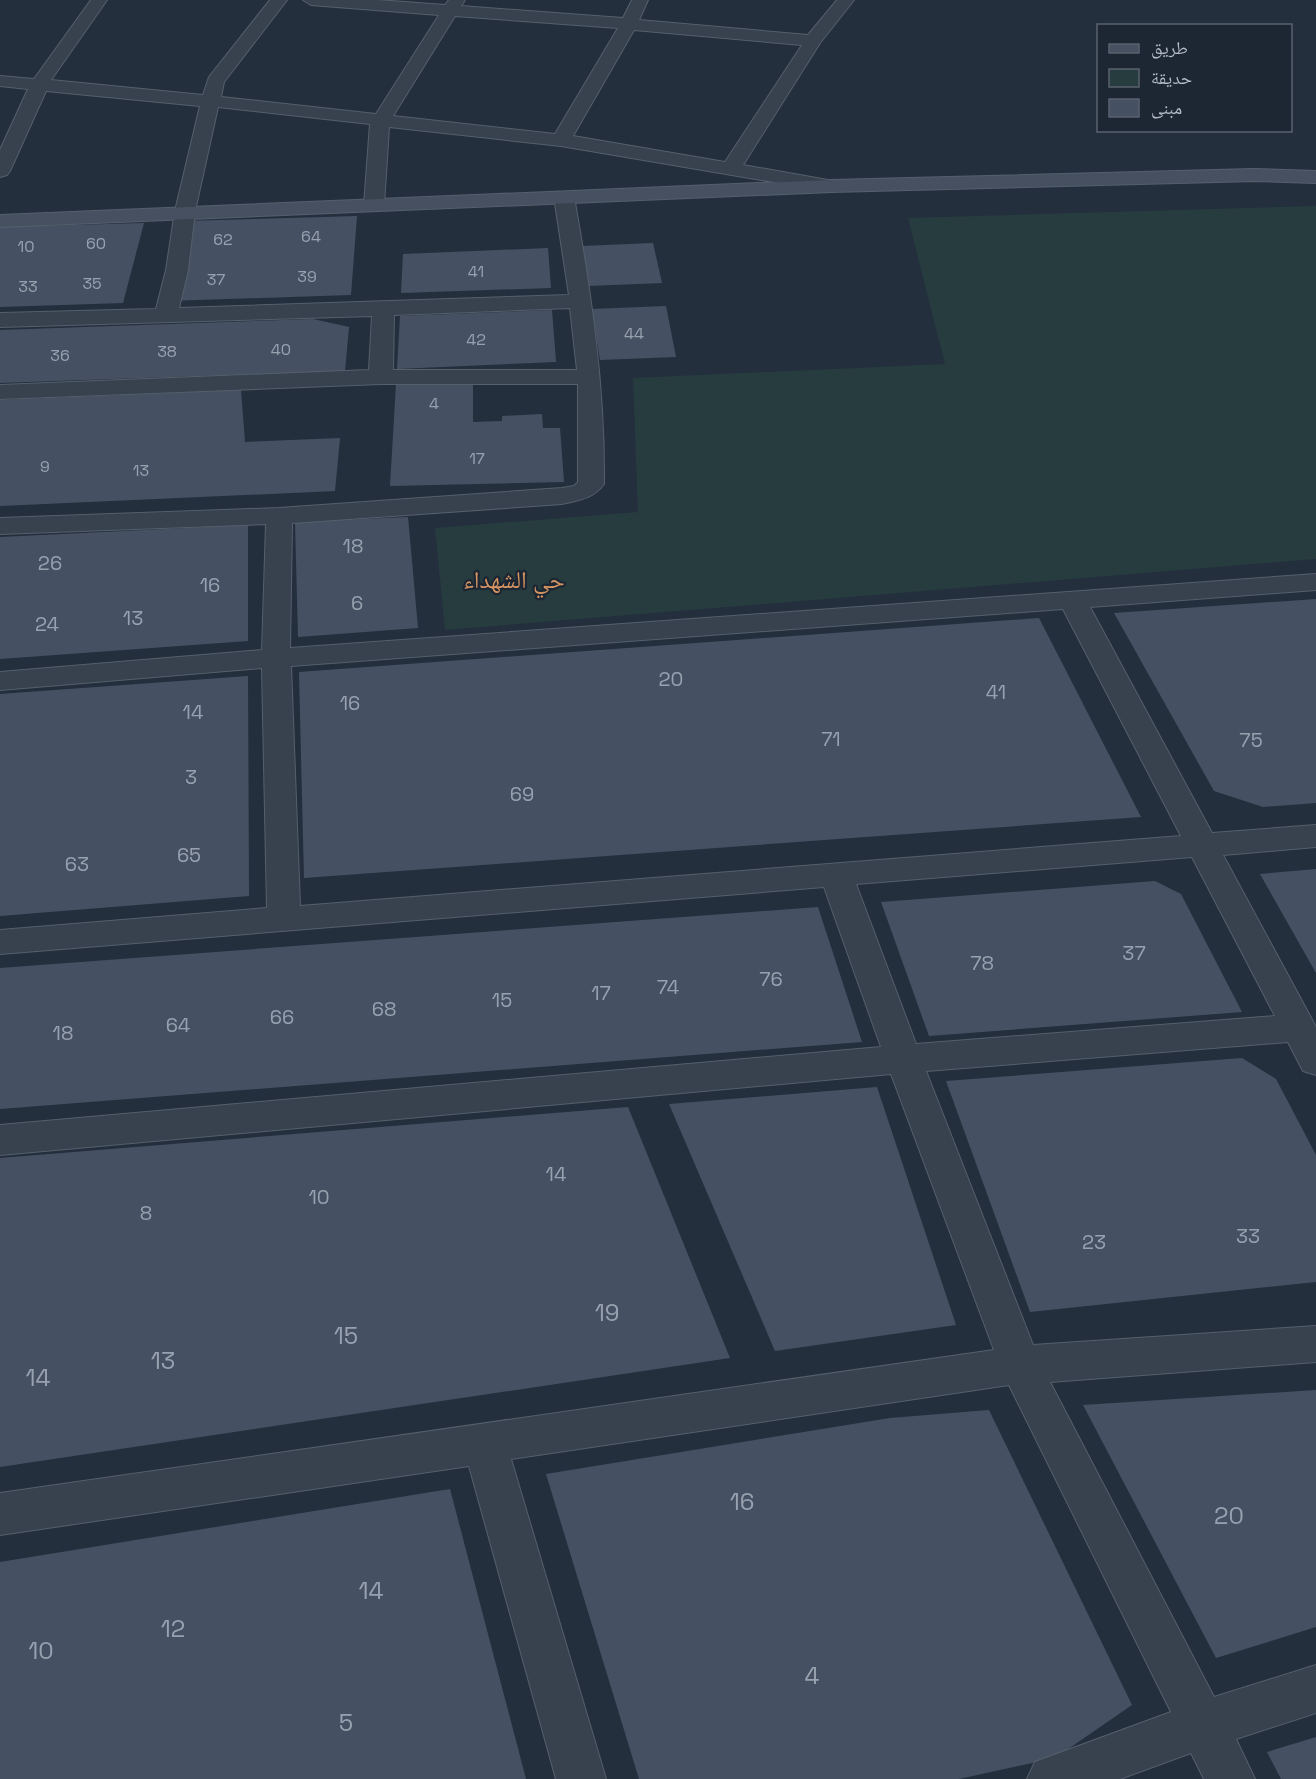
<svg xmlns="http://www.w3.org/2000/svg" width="1316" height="1779" font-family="'Space Grotesk','Noto Naskh Arabic',sans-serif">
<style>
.green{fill:#263c3f}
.building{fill:#455162}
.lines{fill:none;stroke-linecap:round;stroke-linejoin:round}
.street-casing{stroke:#565f6c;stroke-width:2}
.secondary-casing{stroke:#565f6c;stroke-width:2}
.street{fill:#38414e;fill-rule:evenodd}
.secondary{fill:#465061;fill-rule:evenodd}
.labels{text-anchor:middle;stroke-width:4.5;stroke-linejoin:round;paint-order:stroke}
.far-number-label{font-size:16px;fill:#98a1af}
.number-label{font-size:20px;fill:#98a1af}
.neighbourhood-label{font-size:24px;fill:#d59563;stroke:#1d2633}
.near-number-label{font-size:24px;fill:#98a1af}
</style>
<rect width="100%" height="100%" fill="#242f3e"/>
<path class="green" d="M1316 206V559L445 630 435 528 638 512 633 378 945 364 908 218Z"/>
<g class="building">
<path d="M357 216 351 295 167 301 182 221Z"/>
<path d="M144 223 123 303 0 307V227Z"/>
<path d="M653 243 662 283 588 286 582 246Z"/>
<path d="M548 248 551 288 401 293 403 254Z"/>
<path d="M666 306 676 357 600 360 592 309Z"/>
<path d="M552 310 556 362 397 369 400 316Z"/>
<path d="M313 319 349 327 345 371 0 383V330Z"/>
<path d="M473 381V422L502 421V416L542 414 543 428H560L564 482 390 486 396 384Z"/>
<path d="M241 390 245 442 340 438 335 491 0 506V400Z"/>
<path d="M408 517 418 628 298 637 295 522Z"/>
<path d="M248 525V641L0 659V537Z"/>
<path d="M1316 599V803L1263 807 1214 791 1114 613Z"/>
<path d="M1039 618 1141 817 304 878 299 672Z"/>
<path d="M248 676 249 896 0 916V694Z"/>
<path d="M1316 869V973L1260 874Z"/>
<path d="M1155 881 1181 894 1242 1012 929 1036 881 902Z"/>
<path d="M818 907 862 1042 0 1109V968Z"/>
<path d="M1242 1058 1276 1079 1316 1155V1282L1030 1312 946 1081Z"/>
<path d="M877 1087 956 1325 775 1351 669 1104Z"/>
<path d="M628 1107 730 1358 0 1467V1158Z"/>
<path d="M1316 1390V1627L1216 1658 1083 1405Z"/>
<path d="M989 1410 1132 1705 1055 1758 959 1779H639L546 1474 890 1418Z"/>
<path d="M450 1489 526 1779H0V1562Z"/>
<path d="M1316 1737V1779H1281L1267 1752Z"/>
</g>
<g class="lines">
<defs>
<path id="street" d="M91 0H107L51 80 203 95 209 77 270 0H287L224 82 221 97 376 114 439 15 311 5 303 0H377L445 5 449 0H465L461 6 623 18 632 0H648L639 20 808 35 837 0H854L820 43 743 165 839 182 842 186 839 190 832 192 561 146 389 127 384 205 381 209H367L364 205 370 124 218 107 195 211 188 270 179 308 569 295 554 197 557 193H571L574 197C591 293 605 386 604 484 593 499 579 500 562 504L292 523 290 648 1316 574V590L1090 607 1212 833 1316 825V847L1223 855 1316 1027V1075L1303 1071 1288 1042 926 1071 1033 1345 1316 1326V1362L1050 1382 1214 1697 1316 1665V1713L1236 1739 1255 1779H1204L1191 1753 1120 1779H1027L1035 1762 1171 1712 1009 1385 511 1459 606 1779H556L469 1466 0 1535V1493L994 1350 891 1074 0 1155V1125L881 1047 824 887 0 954V930L267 908 262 668 0 690V672L262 650 266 524 0 534V518L279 508 562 488 574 486 578 482V384H381L0 399V385L369 370 372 316 0 327V313L156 309 166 270 175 211 200 106 46 91 10 171 7 175 0 177V150L28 89 0 86V76L34 79ZM455 16 618 28 555 134 393 116ZM634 30 802 45 725 162 573 136ZM570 308 577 370H393L394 315ZM1063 609 1181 836 300 906 291 666ZM1192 857 1275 1016 916 1044 856 884Z"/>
<path id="secondary" d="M1254 169 1316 171V183L1254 181 832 192 0 227V215L832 180Z"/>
</defs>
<use href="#street" class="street-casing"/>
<use href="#secondary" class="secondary-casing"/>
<use href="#street" class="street"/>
<use href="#secondary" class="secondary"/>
</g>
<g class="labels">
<g class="far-number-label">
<text x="311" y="242">64</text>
<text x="223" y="245">62</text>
<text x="96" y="249">60</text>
<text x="26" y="252">10</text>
<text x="476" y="277">41</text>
<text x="307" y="282">39</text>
<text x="216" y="285">37</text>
<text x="92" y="289">35</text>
<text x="28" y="292">33</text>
<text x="634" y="339">44</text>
<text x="476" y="345">42</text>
<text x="281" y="355">40</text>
<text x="167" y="357">38</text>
<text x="60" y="361">36</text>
<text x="434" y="409">4</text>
<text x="477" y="464">17</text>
<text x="45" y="472">9</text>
<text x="141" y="476">13</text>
</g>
<g class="number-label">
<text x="353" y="553">18</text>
<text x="50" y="570">26</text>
<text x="210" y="592">16</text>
<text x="357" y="610">6</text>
<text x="133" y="625">13</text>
<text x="47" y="631">24</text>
<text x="671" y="686">20</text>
<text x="996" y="699">41</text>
<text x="350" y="710">16</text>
<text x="193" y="719">14</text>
<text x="831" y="746">71</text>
<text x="1251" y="747">75</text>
<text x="191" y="784">3</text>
<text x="522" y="801">69</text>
<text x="189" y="862">65</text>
<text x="77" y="871">63</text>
<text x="1134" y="960">37</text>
<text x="982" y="970">78</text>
<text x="771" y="986">76</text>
<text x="668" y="994">74</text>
<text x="601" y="1000">17</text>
<text x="502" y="1007">15</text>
<text x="384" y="1016">68</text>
<text x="282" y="1024">66</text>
<text x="178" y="1032">64</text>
<text x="63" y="1040">18</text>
<text x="556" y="1181">14</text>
<text x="319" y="1204">10</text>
<text x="146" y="1220">8</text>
<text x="1248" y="1243">33</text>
<text x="1094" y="1249">23</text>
</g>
<g class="neighbourhood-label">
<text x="514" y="588">حي الشهداء</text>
</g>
<g class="near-number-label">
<text x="607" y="1321">19</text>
<text x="346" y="1344">15</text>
<text x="163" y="1369">13</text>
<text x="38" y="1386">14</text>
<text x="742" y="1510">16</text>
<text x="1229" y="1524">20</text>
<text x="371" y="1599">14</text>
<text x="173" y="1637">12</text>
<text x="41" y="1659">10</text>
<text x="812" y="1684">4</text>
<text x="346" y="1731">5</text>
</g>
</g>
<rect x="1097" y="24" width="195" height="108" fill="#1d2633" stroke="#59626f" stroke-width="1.5"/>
<rect x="1109" y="44" width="30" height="9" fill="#465061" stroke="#59626f" stroke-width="1.5"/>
<text x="1151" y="54" font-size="18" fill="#b4bcc9">طريق</text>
<rect x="1109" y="69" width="30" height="18" fill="#263c3f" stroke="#59626f" stroke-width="1.5"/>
<text x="1151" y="84" font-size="18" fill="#b4bcc9">حديقة</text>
<rect x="1109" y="99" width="30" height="18" fill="#455162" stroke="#59626f" stroke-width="1.5"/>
<text x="1151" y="114" font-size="18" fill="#b4bcc9">مبنى</text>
</svg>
